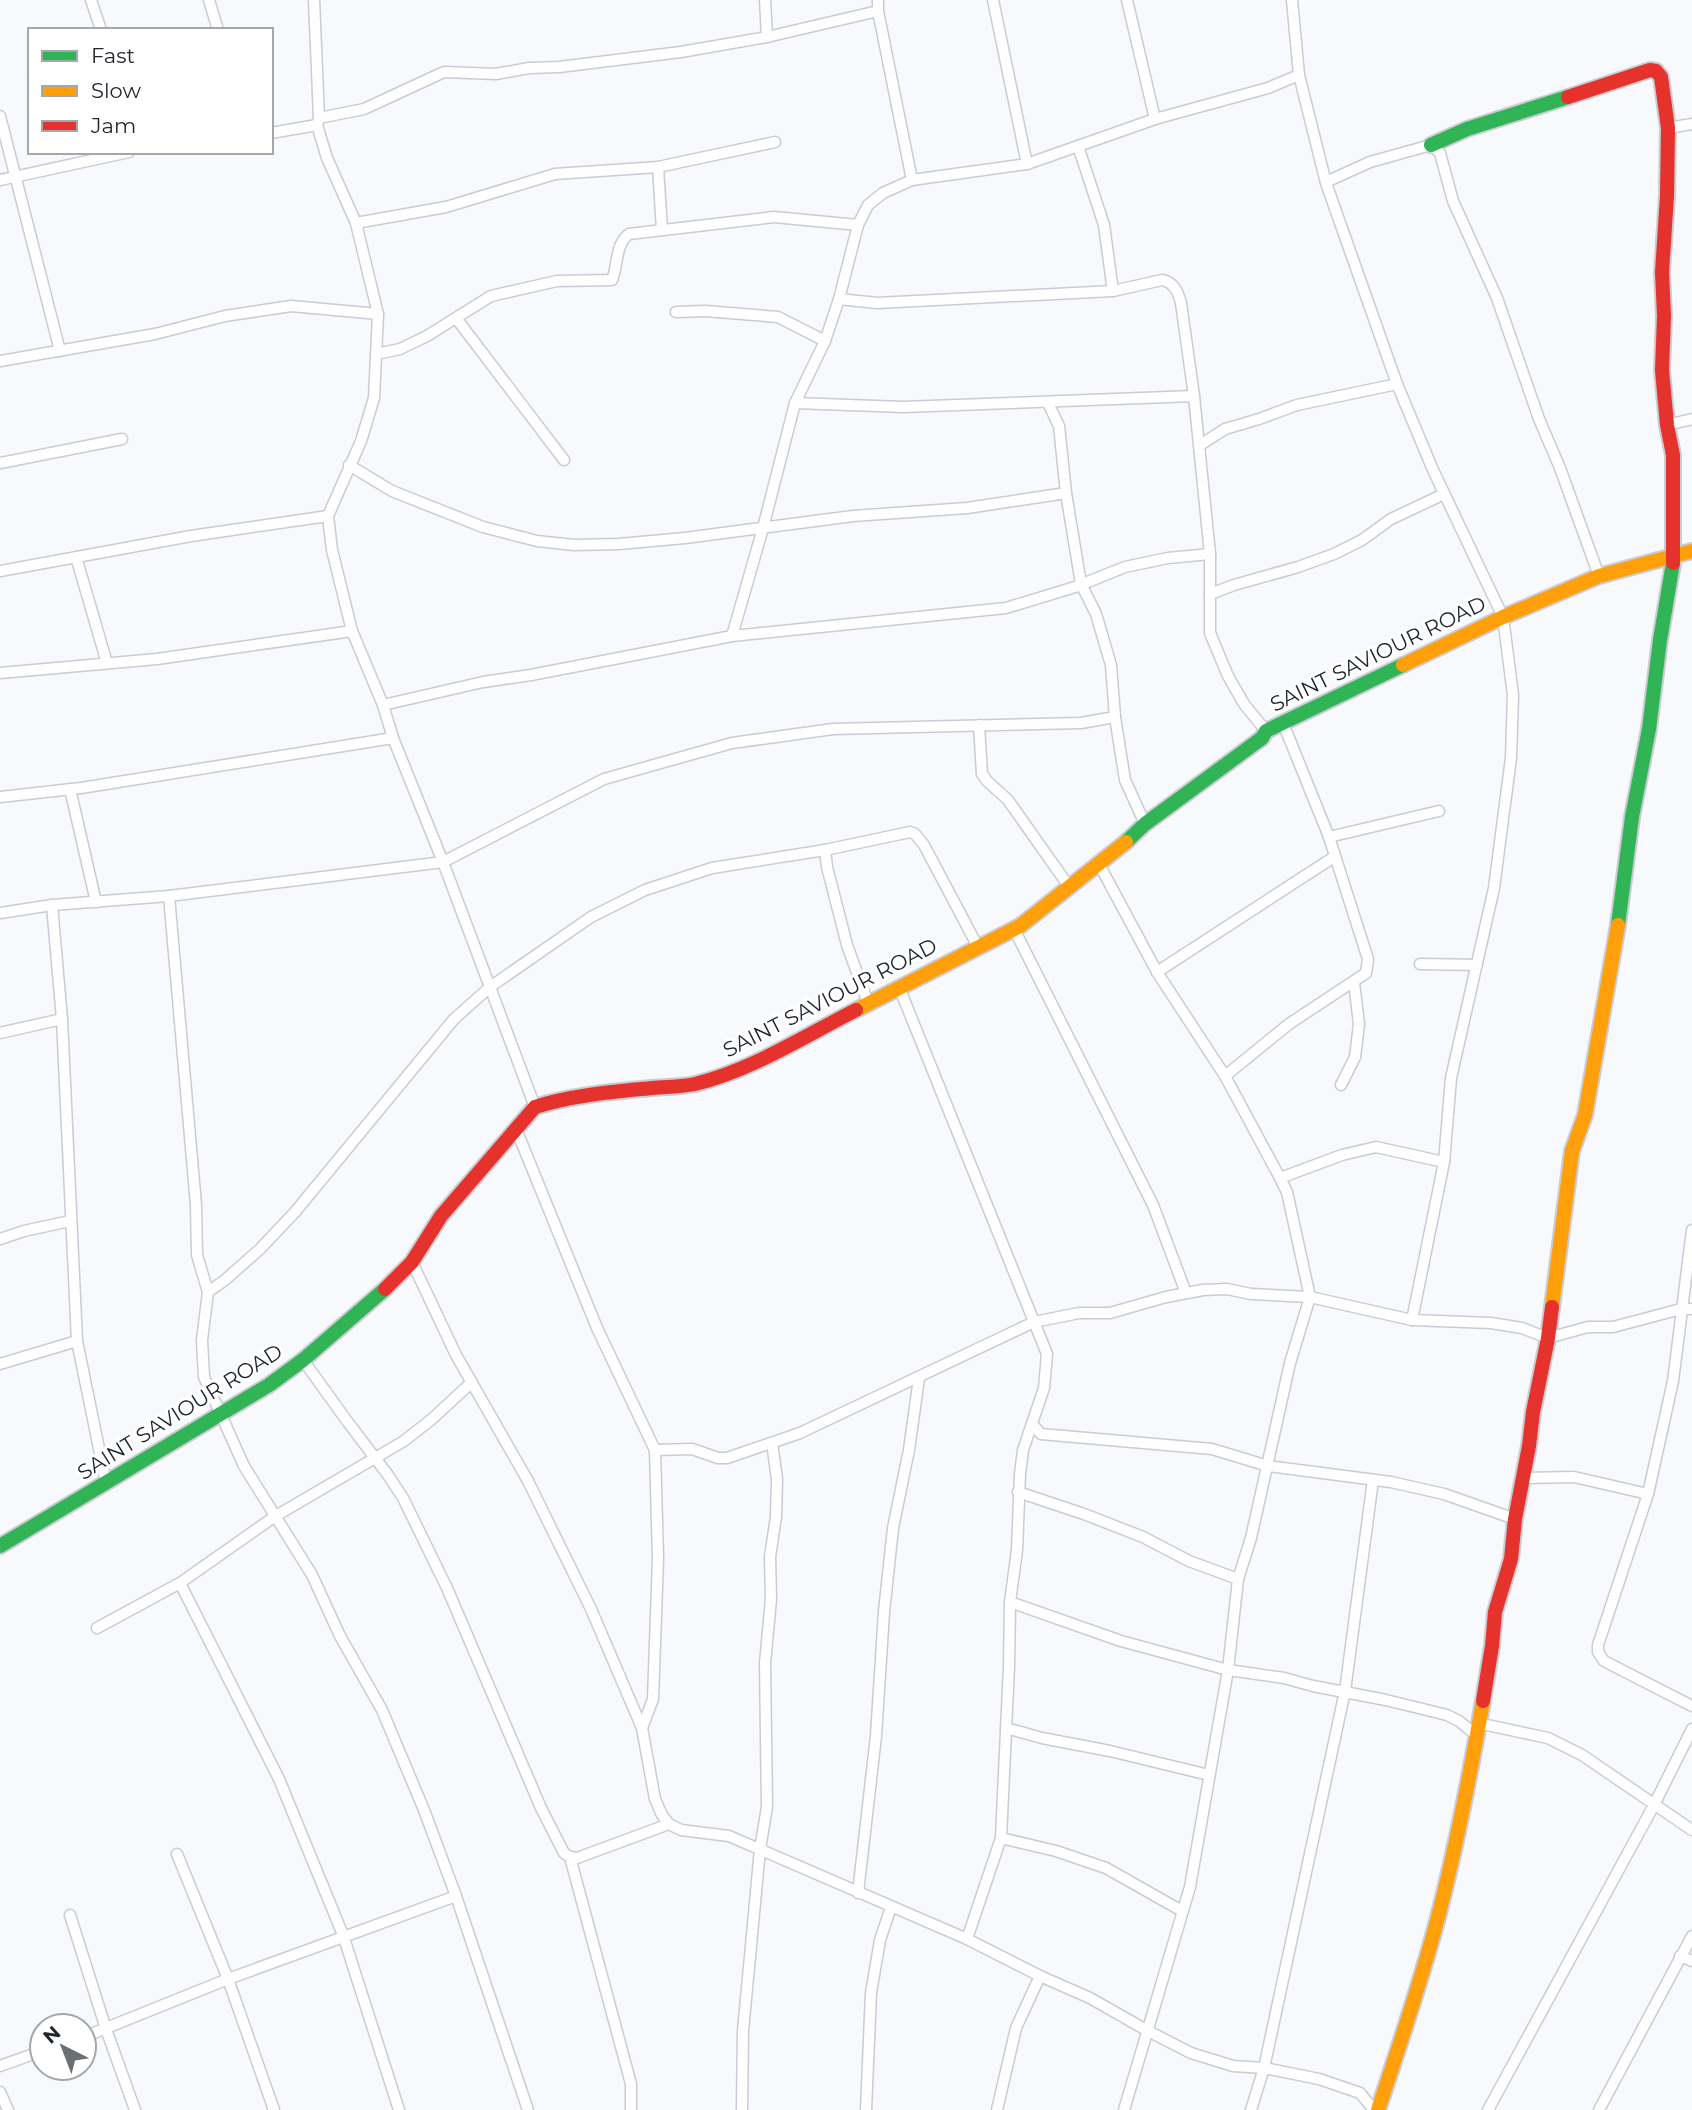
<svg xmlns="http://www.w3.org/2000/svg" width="1692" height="2110" font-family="Montserrat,sans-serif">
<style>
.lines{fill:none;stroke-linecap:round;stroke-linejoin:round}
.street-casing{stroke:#c9ccd2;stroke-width:13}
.fast-casing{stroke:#c9ccd2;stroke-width:18}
.slow-casing{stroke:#c9ccd2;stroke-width:18}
.jam-casing{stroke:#c9ccd2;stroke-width:18}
.street{stroke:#fefeff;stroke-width:10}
.fast{stroke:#30b455;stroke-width:14}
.slow{stroke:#ff9f0a;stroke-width:14}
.jam{stroke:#e5322d;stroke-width:14}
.labels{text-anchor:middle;stroke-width:6;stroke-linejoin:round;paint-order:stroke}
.street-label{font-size:21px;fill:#1f252b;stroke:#fff}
</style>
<rect width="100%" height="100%" fill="#f7f9fc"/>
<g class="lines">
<defs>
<g id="street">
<path d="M91 0 101 30"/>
<path d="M209 0 218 30"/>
<path d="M314 0 319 118 317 125 327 158 356 223 378 314 374 398 361 441 328 516 332 550 352 631 383 705 393 738 443 862 535 1107"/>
<path d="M765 0 767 37"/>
<path d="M878 0V11L912 180"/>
<path d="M993 0 1027 164"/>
<path d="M1127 0 1155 119"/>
<path d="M1292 0 1299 75 1326 183 1397 384 1433 470 1503 617 1513 695 1511 758 1494 888 1451 1078 1444 1162 1412 1320"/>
<path d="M0 116 60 351"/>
<path d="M319 118 364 109 444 72 496 74 529 68 559 67 681 52 767 37 878 11"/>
<path d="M1668 128 1692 124"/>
<path d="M271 133 317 125"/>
<path d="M1078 146 1104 225 1113 291"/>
<path d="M658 167 775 142"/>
<path d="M0 180 129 152"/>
<path d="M1326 182 1370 162 1431 145 1440 153 1453 201 1497 298 1539 419 1560 468 1599 576"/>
<path d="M356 223 446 207 555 174 658 167 662 230"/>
<path d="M839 299 877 303 1113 291 1162 280C1174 282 1178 292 1181 303L1194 396"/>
<path d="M676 312 705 311 778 317 825 341"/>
<path d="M456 318 564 460"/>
<path d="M376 354 400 349 427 336 491 296 557 281 612 280C618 266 615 244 629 234L774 217 858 225"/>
<path d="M0 361 155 334 225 316 291 306 378 314"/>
<path d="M795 403 903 407 1194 396 1210 554V633L1228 676 1244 704 1266 731"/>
<path d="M1048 403 1059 426 1066 493 1081 584 1096 614 1111 665 1115 717"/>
<path d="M1667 425 1692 419"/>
<path d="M1200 445 1225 429 1259 419 1297 405 1397 384"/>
<path d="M0 463 122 439"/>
<path d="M349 465 392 491 483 527 537 541 574 545 619 544 685 538 853 516 967 508 1066 493"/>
<path d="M76 557 107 663"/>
<path d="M0 571 191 536 328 516"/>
<path d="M1210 594 1234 585 1298 567 1334 554 1362 540 1391 519 1444 494"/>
<path d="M732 636 763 528 795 403 825 341 839 299 858 225 868 205 883 193 912 180 1027 164 1155 119 1268 88 1299 75"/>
<path d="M0 673 157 659 352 631"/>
<path d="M383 705 483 682 531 675 732 636 1006 608 1075 587 1125 567 1168 558 1210 554"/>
<path d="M979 725 982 774 987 781 1008 800 1070 888"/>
<path d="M70 789 96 902"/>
<path d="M0 797 81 788 393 738"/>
<path d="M1329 837 1439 811"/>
<path d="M825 850 827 867 847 945 868 1003"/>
<path d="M1099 864 1157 972 1225 1076 1280 1178 1287 1192 1310 1297 1290 1363 1251 1538 1238 1579 1228 1670 1190 1887 1124 2110"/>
<path d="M169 896 196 1205 197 1255 208 1292"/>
<path d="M52 905 62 1019 77 1341 106 1483"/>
<path d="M0 913 52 905 169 896 443 862 604 779 732 743 833 729 1081 723 1115 717 1125 780 1145 824"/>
<path d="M1014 929 1153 1205 1186 1293"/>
<path d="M1420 964 1477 965"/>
<path d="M1157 972 1334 857"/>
<path d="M899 987 1047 1354 1044 1388 1023 1450 1020 1474 1017 1550 1010 1602 1009 1666 1001 1838 967 1939"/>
<path d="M0 1033 62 1019"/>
<path d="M1225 1076 1289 1024 1366 973 1368 959 1329 837 1283 723"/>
<path d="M1341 1085 1355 1057 1359 1024 1354 983"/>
<path d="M516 1129 597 1328 655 1450 658 1559 653 1699 642 1728"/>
<path d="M1280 1178 1342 1155 1376 1147 1444 1162"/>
<path d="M1692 1230 1673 1381 1648 1494 1598 1645V1652L1604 1661 1692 1706"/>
<path d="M0 1239 24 1231 70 1221"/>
<path d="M412 1262 456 1355 528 1481 591 1609 642 1728 655 1799 662 1815 669 1824 681 1830 729 1836 967 1939 1040 1976 1090 1998 1148 2031 1191 2053 1233 2066 1264 2068 1319 2079 1360 2093 1374 2110"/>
<path d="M303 1360 347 1421 388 1475 403 1498 447 1588 541 1808 564 1853 570 1857 631 2084V2110"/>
<path d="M0 1364 77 1341"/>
<path d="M1032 1424 1041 1434 1212 1449 1268 1466 1391 1482 1444 1494 1515 1519"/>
<path d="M655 1450 692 1449 718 1458H727L800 1433 1034 1322 1079 1313H1110L1166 1297 1203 1290 1227 1289 1251 1294 1310 1297 1412 1320 1491 1323 1522 1328 1548 1338 1588 1327H1613L1681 1309H1692"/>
<path d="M1523 1478 1574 1477 1648 1494"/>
<path d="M1018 1492 1084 1514 1143 1537 1189 1561 1238 1579"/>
<path d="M180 1583 279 1779 343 1935 399 2110"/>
<path d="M1010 1602 1121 1641 1228 1670 1284 1678 1313 1686 1386 1700 1447 1715 1459 1721 1476 1735"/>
<path d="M97 1628 180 1583 274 1517 404 1441 432 1419 472 1382"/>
<path d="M1478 1723 1548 1738 1582 1755 1692 1830"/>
<path d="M1006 1728 1042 1738 1110 1751 1209 1775"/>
<path d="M1001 1838 1056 1851 1106 1868 1182 1911"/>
<path d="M177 1854 228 1979 274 2110"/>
<path d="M570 1857 577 1858 669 1824"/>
<path d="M858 1893 876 1736 884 1612 893 1528 909 1450 919 1378"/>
<path d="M456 1896 424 1810 382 1710 340 1636 312 1575 244 1466 204 1377 202 1340 208 1292 225 1280 260 1249 295 1212 454 1019 490 987 591 917 645 890 712 868 825 850 910 832 915 834 924 845 978 947"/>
<path d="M70 1915 106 2029 135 2110"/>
<path d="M1680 1956 1692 1961"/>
<path d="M84 2037 228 1979 456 1896 528 2110"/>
<path d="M0 2066 42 2051"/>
<path d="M0 2092 8 2110"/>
<path d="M742 2110 743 2031 760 1849 767 1807 765 1663 771 1599 770 1557 776 1517 777 1479 772 1443"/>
<path d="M866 2110 871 1993 880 1940 891 1907"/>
<path d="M997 2110 1016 2028 1040 1976"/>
<path d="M1251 2110 1264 2068 1345 1691 1373 1480"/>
<path d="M1488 2110 1654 1805 1692 1729"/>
<path d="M1599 2110 1692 1936"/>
</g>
<g id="fast">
<path d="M1431 145 1467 129 1568 97"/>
<path d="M1126 842 1145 824 1262 738 1266 731 1403 665"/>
<path d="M1618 925 1632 817 1649 729 1660 640 1673 563"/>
<path d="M0 1546 269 1385 303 1360 385 1289"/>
</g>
<g id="slow">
<path d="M1403 665 1503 617 1599 576 1692 551"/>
<path d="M856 1010 1020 926 1126 842"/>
<path d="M1552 1307 1572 1151 1585 1115 1618 925"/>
<path d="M1378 2110C1399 2047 1420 1985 1437 1921 1456 1849 1470 1775 1483 1701"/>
</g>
<g id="jam">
<path d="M1568 97 1650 70 1656 71 1661 77 1668 128 1667 196 1662 272 1664 316 1662 370 1667 425 1673 455V563"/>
<path d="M385 1289 412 1262 441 1216 535 1107C573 1095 612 1092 652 1088 666 1087 681 1087 695 1084 752 1070 805 1036 856 1010"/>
<path d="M1483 1701 1492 1646 1495 1612 1511 1559 1515 1519 1529 1446 1533 1412 1548 1338 1552 1307"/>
</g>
</defs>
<use href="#street" class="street-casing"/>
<use href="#fast" class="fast-casing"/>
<use href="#slow" class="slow-casing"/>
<use href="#jam" class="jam-casing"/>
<use href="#street" class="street"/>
<use href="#fast" class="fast"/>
<use href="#slow" class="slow"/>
<use href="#jam" class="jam"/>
</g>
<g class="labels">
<g class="street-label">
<text transform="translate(1378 654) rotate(-26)" y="7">SAINT SAVIOUR ROAD</text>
<text transform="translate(830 998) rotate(-27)" y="7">SAINT SAVIOUR ROAD</text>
<text transform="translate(180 1412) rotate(-32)" y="7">SAINT SAVIOUR ROAD</text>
</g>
</g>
<rect x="28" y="28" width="245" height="126" fill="#ffffff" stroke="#a5a8aa" stroke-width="2"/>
<rect x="42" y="51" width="35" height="10" fill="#30b455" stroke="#a5a8aa" stroke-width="2"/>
<text x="91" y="63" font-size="21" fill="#1f252b">Fast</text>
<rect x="42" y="86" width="35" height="10" fill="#ff9f0a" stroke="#a5a8aa" stroke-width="2"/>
<text x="91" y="98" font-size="21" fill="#1f252b">Slow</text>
<rect x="42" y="121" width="35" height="10" fill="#e5322d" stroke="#a5a8aa" stroke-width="2"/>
<text x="91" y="133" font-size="21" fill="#1f252b">Jam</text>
<g transform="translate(63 2047) rotate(318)"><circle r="33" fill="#ffffff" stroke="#a5a8aa" stroke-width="2"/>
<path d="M0-5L12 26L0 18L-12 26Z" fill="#6b6f74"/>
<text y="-10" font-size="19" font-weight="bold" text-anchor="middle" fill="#1f252b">N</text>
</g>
</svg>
